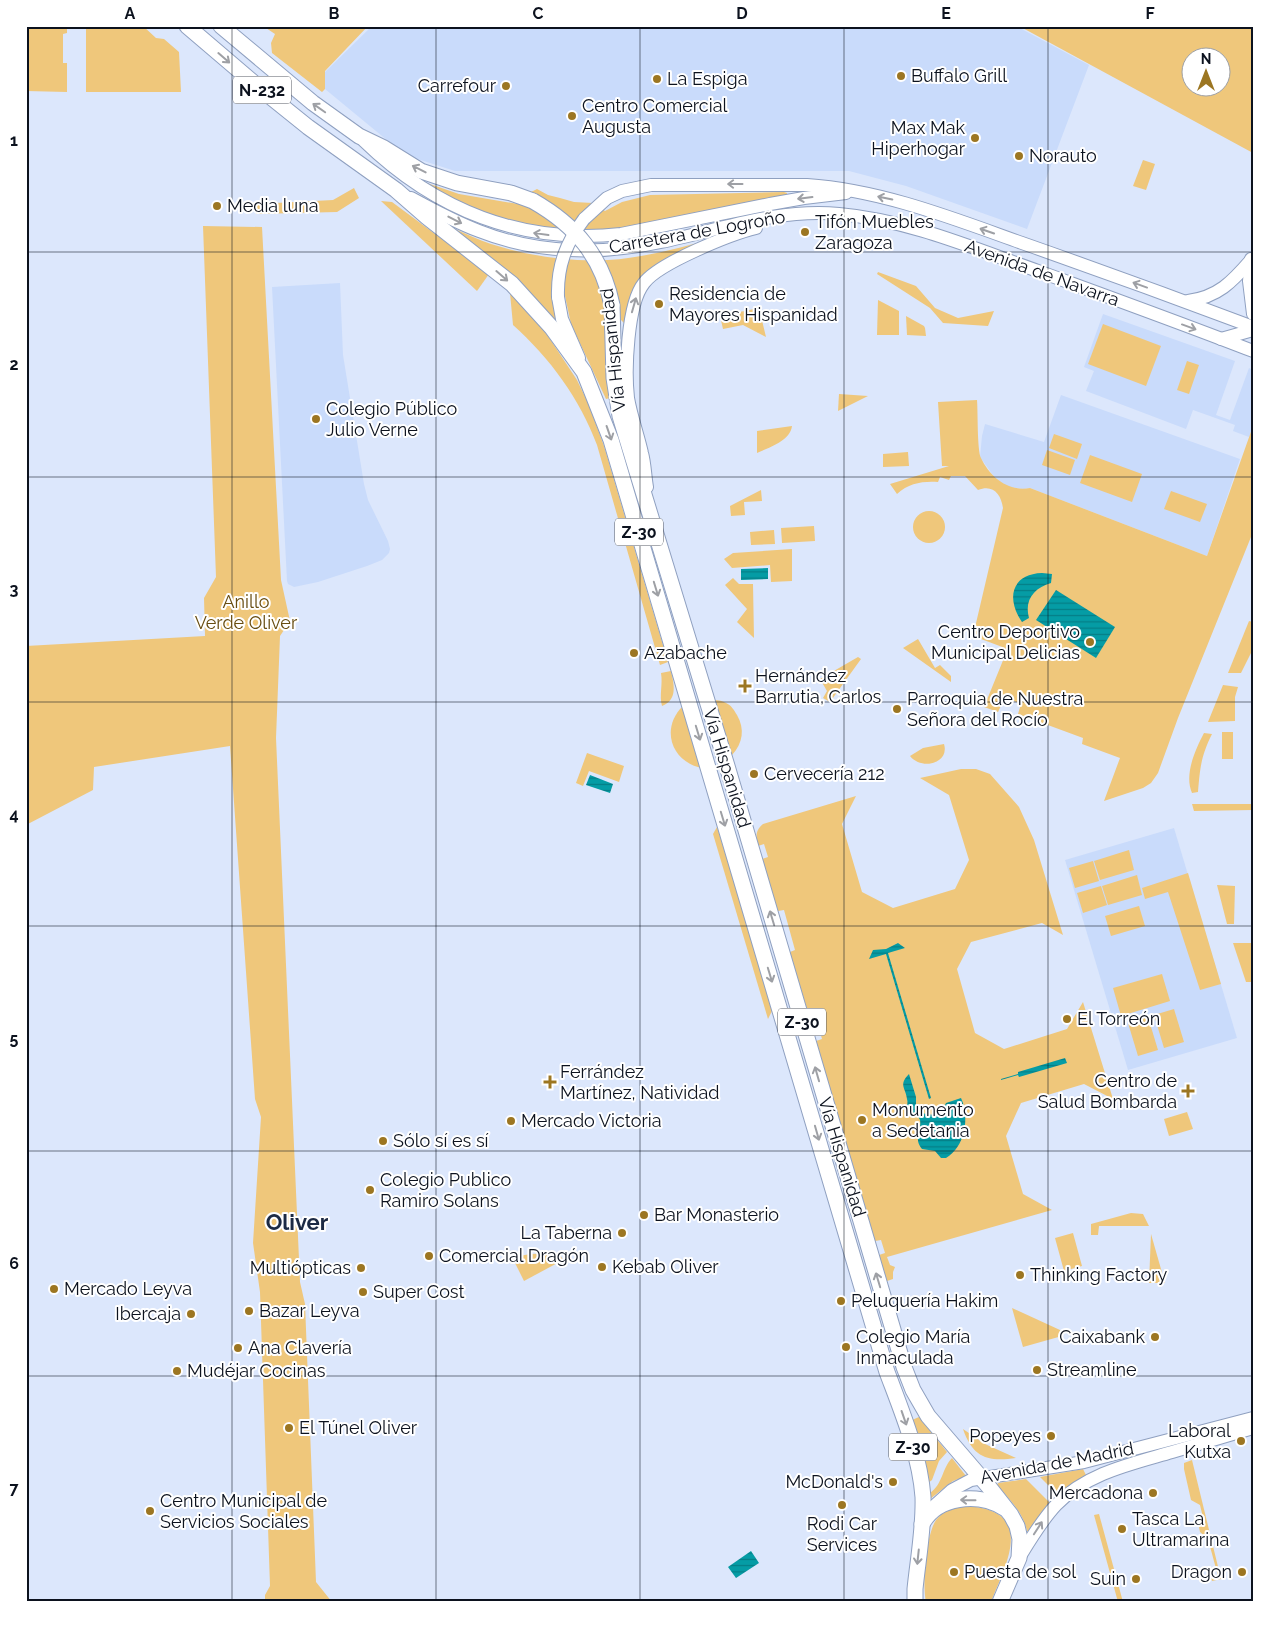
<svg xmlns="http://www.w3.org/2000/svg" width="1279" height="1628" font-family="Raleway,sans-serif">
<style>
.built{fill:#c9dbfb}
.green{fill:#efc77b;fill-rule:evenodd}
.water{fill:url(#water-rules)}
.lines{fill:none;stroke-linecap:round;stroke-linejoin:round}
.major-casing{stroke:#8fa0c0;stroke-width:14}
.highway-casing{stroke:#8fa0c0;stroke-width:17}
.major{stroke:#fff;stroke-width:12}
.highway{stroke:#fff;stroke-width:15}
.major-bridge-casing{stroke:#8fa0c0;stroke-width:14;stroke-linecap:butt}
.highway-bridge-casing{stroke:#8fa0c0;stroke-width:17;stroke-linecap:butt}
.major-bridge{stroke:#fff;stroke-width:12}
.highway-bridge{stroke:#fff;stroke-width:15}
.oneway{stroke:#9ea0a5}
.grid{fill:none;stroke:#0c121e;stroke-width:1;stroke-opacity:0.55}
.poi-dot{fill:#9c7622;stroke:#fff;stroke-width:2}
.labels{text-anchor:middle;stroke-width:4;stroke-linejoin:round;paint-order:stroke}
.shield{fill:#fff;stroke:#555962;stroke-width:1}
.shield-label{font-size:16px;font-weight:bold;fill:#0c121e}
.poi-label{font-size:18px;fill:#0c121e;stroke:#fff;text-anchor:start}
.street-label{font-size:18px;fill:#0c121e;stroke:#fff}
.park-label{font-size:18px;fill:#684d11;stroke:#fff}
.district-label{font-size:22px;font-weight:bold;fill:#1c2a44;stroke:#fff}
.neatline{fill:none;stroke:#0c121e;stroke-width:2}
.grid-label{font-size:16px;text-anchor:middle;font-weight:bold;fill:#0c121e}
</style>
<defs>
<pattern id="water-rules" width="6" height="5" patternUnits="userSpaceOnUse" patternTransform="scale(1.25)"><rect width="6" height="5" fill="#059ca5"/><path d="M0 2.5h6" fill="none" stroke="#057e86"/></pattern>
</defs>
<rect width="100%" height="100%" fill="#dce7fc"/>
<g class="built">
<path d="M372 26H1016L1089 65 1027 229 906 186 849 171H455L405 155 325 89V72Z"/>
<path d="M340 283 343 355 364 484 368 500 388 541 390 549 389 553 382 560 367 566 318 582 294 587 288 584 287 581 272 287Z"/>
<path d="M1103 314 1235 361 1216 415 1230 420 1249 368 1253 370V426L1249 437 1233 431 1235 425 1193 410 1186 429 1086 391 1094 371 1084 367Z"/>
<path d="M1061 395 1240 459 1207 556 1030 488 1023 489 1008 487 995 478 980 457 982 436 985 424 1044 442Z"/>
<path d="M1174 828 1237 1038 1128 1070 1065 860Z"/>
</g>
<g class="green">
<path d="M26 26H67V33L63 34V63H67V92L26 91Z"/>
<path d="M86 26H143L156 38 164 39 179 52 181 92H86Z"/>
<path d="M263 26H368L325 71V89L322 92 272 53 271 43 275 34Z"/>
<path d="M1019 26H1253V153ZM1192 58H1222V88H1192Z"/>
<path d="M1143 160 1155 164 1146 190 1133 186Z"/>
<path d="M424 182 459 194 524 205 531 192 537 189 548 195 560 198 574 202 593 203 605 211 622 202 650 195 784 192 787 193V195L644 228 542 231 468 209Z"/>
<path d="M354 188 359 198 337 212 256 214V204L333 200Z"/>
<path d="M381 201 392 202 489 274 477 291Z"/>
<path d="M203 226 262 227 281 580 290 621 280 636 276 738 300 1282 305 1304 316 1582 332 1602H265V1595L270 1586 260 1292 253 1243 261 1117 255 1099 230 746 94 767 93 790 26 825V646L205 636 204 598 216 577Z"/>
<path d="M455 229C467 234 479 240 491 244 529 256 569 262 608 260 645 258 681 247 717 238L660 268 624 323 621 320 618 296 604 300 610 398 606 399 571 324 565 296H554L563 334 454 230Z"/>
<path d="M878 272 916 286 935 308 958 318 994 311 988 326 943 323 930 308 877 274Z"/>
<path d="M510 293 546 333 577 380 588 403 604 446 668 662 660 665 597 445C580 399 550 358 513 325Z"/>
<path d="M878 300 899 311V335H877Z"/>
<path d="M759 308 766 337 743 325 723 329 720 316Z"/>
<path d="M906 316 924 326 925 328 926 336 907 335Z"/>
<path d="M1103 324 1161 346 1146 386 1088 364Z"/>
<path d="M1187 361 1199 365 1189 394 1177 390Z"/>
<path d="M839 394 868 396 838 411Z"/>
<path d="M977 400C978 411 977 450 981 458 990 477 1008 492 1030 488L1207 556 1253 426V532L1178 718 1158 773 1151 783 1143 788 1104 801 1120 758 1082 744 1083 738 1018 714 1021 704 1005 697 998 712 984 707 1004 658 1001 654V651L1005 648 973 636 1003 508C1001 494 993 484 978 490L965 476H951L949 480 940 477 938 482C923 481 909 483 897 494L890 484 949 466H942L938 402Z"/>
<path d="M792 426C790 441 770 447 757 453V431Z"/>
<path d="M1054 434 1082 444 1077 459 1049 448Z"/>
<path d="M1047 450 1075 460 1070 475 1042 465Z"/>
<path d="M908 452 909 466 883 467V454Z"/>
<path d="M1090 455 1142 474 1132 502 1080 483Z"/>
<path d="M761 490 762 501 744 502 745 515 731 516 730 506Z"/>
<path d="M1171 491 1207 504 1200 522 1164 509Z"/>
<circle cx="929" cy="527" r="16"/>
<path d="M814 526 815 541 782 543 781 528Z"/>
<path d="M774 530 775 544 751 545 750 532Z"/>
<path d="M792 549V581L771 582 770 565 732 568 724 559 733 553Z"/>
<path d="M733 578 739 584H753L754 638 737 622 747 609 725 585Z"/>
<path d="M1249 621 1253 622V649L1241 673H1228Z"/>
<path d="M918 639 935 668 940 665 951 676V682L903 648Z"/>
<path d="M858 657 861 659 830 702 823 698 827 691 820 679Z"/>
<path d="M671 671C674 684 678 700 662 706 659 695 663 685 661 673Z"/>
<path d="M1223 685 1238 687 1235 697V721L1208 722Z"/>
<path d="M714 700C718 700 723 701 726 703 731 705 734 710 737 715 745 729 743 743 732 755Z"/>
<path d="M683 706 702 768C671 762 660 728 683 706Z"/>
<rect x="1222" y="732" width="11" height="27"/>
<path d="M1204 733 1212 734C1201 756 1200 768 1198 792L1192 793C1184 775 1195 750 1204 733Z"/>
<path d="M944 744C950 763 922 771 910 756L923 748Z"/>
<path d="M587 753 624 766 619 782 589 771 583 786 576 783Z"/>
<path d="M961 769H976L990 774 1019 807 1034 840 1063 935 1042 923 971 942 957 969 975 1033 1004 1049 1067 1029 1083 1002 1113 1099 1084 1084 1021 1103 1006 1136 1023 1194 1052 1210 887 1257 890 1265 895 1267 893 1272V1279L887 1281 879 1255 885 1253 881 1240 875 1241 816 1041 822 1039 820 1032 814 1033 790 952 795 950 784 910 778 911 762 859 768 857 764 844 758 846C756 836 755 831 763 824L856 796 842 824 862 892 893 908 955 889 969 860 949 795 920 778Z"/>
<path d="M1192 804H1253V810L1194 811Z"/>
<path d="M717 827 772 1005V1011L768 1019 713 834Z"/>
<path d="M1129 850 1134 870 1100 880 1094 861Z"/>
<path d="M1093 861 1099 881 1075 888 1069 868Z"/>
<path d="M1188 873 1221 984 1200 990 1168 892 1145 899 1142 888Z"/>
<path d="M1137 875 1142 895 1108 905 1102 886Z"/>
<path d="M1217 885 1235 886 1234 924H1227Z"/>
<path d="M1101 886 1107 905 1083 913 1077 893Z"/>
<path d="M1139 906 1145 926 1111 936 1105 916Z"/>
<path d="M1233 943H1253V982H1246Z"/>
<path d="M1162 974 1170 1001 1121 1016 1113 988Z"/>
<path d="M1174 1009 1184 1042 1164 1048 1154 1015Z"/>
<path d="M1148 1017 1158 1050 1138 1056 1128 1023Z"/>
<path d="M1187 1112 1193 1129 1169 1136 1164 1119Z"/>
<path d="M1131 1213 1143 1214 1149 1226H1099L1098 1235H1091V1224Z"/>
<path d="M1073 1233 1082 1266 1064 1271 1055 1238Z"/>
<path d="M1151 1234 1165 1283H1149Z"/>
<path d="M559 1253 563 1260 524 1281 512 1257 531 1254Z"/>
<path d="M1012 1308 1060 1330 1062 1336 1023 1347Z"/>
<path d="M919 1417 947 1452 939 1461 932 1480 928 1483 912 1420Z"/>
<path d="M963 1429 985 1444 1016 1458C988 1462 973 1458 963 1429Z"/>
<path d="M952 1458 966 1476 953 1481 930 1499V1493C943 1484 942 1468 952 1458Z"/>
<path d="M1192 1460 1221 1579 1212 1581 1210 1573 1218 1576 1208 1539 1200 1532 1198 1523 1205 1526 1200 1505 1191 1500 1184 1469V1463Z"/>
<path d="M1083 1469 1086 1475 1071 1484 1058 1495 1040 1477Z"/>
<path d="M1026 1479 1050 1503 1029 1531H1027C1023 1512 1009 1499 997 1485L998 1483Z"/>
<path d="M964 1506C1036 1509 1008 1560 991 1602H926C922 1584 926 1535 936 1520 943 1511 953 1508 964 1506Z"/>
<path d="M1099 1514 1123 1602H1118L1094 1515Z"/>
</g>
<g class="water">
<path d="M768 568V579L741 580V569Z"/>
<path d="M1042 573 1052 574 1051 583C1034 588 1024 600 1029 618L1022 622C1006 599 1011 574 1042 573Z"/>
<path d="M1056 590 1115 627 1096 658 1036 620Z"/>
<path d="M590 775 613 784 610 793 586 785Z"/>
<path d="M898 943 905 948 888 953 931 1098 929 1099 886 954 869 959 873 950 886 949Z"/>
<path d="M1065 1058 1067 1063 1019 1077 1018 1075 1001 1080V1079L1018 1074V1072Z"/>
<path d="M909 1074 916 1097V1105L925 1114C935 1116 942 1113 946 1103L961 1098C970 1118 965 1147 946 1158H941L935 1151 922 1149C913 1138 922 1131 920 1120 918 1115 911 1111 907 1108 907 1105 908 1102 907 1099 906 1088 898 1085 909 1074Z"/>
<path d="M751 1551 759 1563 736 1578 728 1567Z"/>
</g>
<g class="lines">
<defs>
<g id="major">
<path d="M364 141C435 210 522 245 621 234L770 204 804 198 846 193"/>
<path d="M411 198C433 210 455 222 479 231 537 254 601 255 661 242 719 230 779 208 839 214 908 220 973 248 1038 271 1109 297 1181 323 1253 351"/>
<path d="M584 219 607 198 622 191 651 185H807C881 190 952 218 1022 243 1099 270 1176 298 1253 327"/>
<path d="M1251 259 1249 281 1253 314"/>
<path d="M558 297 562 319 579 358"/>
<path d="M1188 301C1218 297 1232 282 1251 260"/>
<path d="M1221 339 1253 330"/>
<path d="M647 487C645 476 645 464 642 453 638 435 631 416 628 398 625 371 627 304 644 283 659 263 731 234 756 228"/>
<path d="M932 1508 952 1490 971 1480 1084 1462 1253 1418"/>
<path d="M1019 1558C1030 1540 1041 1521 1056 1505 1087 1473 1131 1464 1172 1452 1199 1444 1226 1436 1253 1428"/>
</g>
<g id="highway">
<path d="M187 26 262 90 308 127 396 190 427 217 512 284 552 328 584 372 611 440 887 1372C902 1412 920 1455 923 1497 924 1528 918 1559 915 1589V1602"/>
<path d="M221 26 313 103 359 136 384 148 421 171 457 183 511 193 533 201"/>
<path d="M612 305 614 378 620 416 727 766 904 1367 913 1390 928 1416 989 1487 1011 1515 1017 1526 1020 1539 1019 1558 1000 1602"/>
<path d="M922 1524C937 1496 978 1492 1004 1508"/>
</g>
</defs>
<use href="#major" class="major-casing"/>
<use href="#highway" class="highway-casing"/>
<use href="#major" class="major"/>
<use href="#highway" class="highway"/>
<defs>
<path id="major-bridge" d="M558 297C557 266 566 243 584 219"/>
<path id="highway-bridge" d="M533 201C575 225 602 256 612 305"/>
</defs>
<use href="#major-bridge" class="major-bridge-casing"/>
<use href="#highway-bridge" class="highway-bridge-casing"/>
<use href="#major-bridge" class="major-bridge"/>
<use href="#highway-bridge" class="highway-bridge"/>
</g>
<defs><path id="oneway-shaft" d="M-6 0H5M1.5-3L5.5 0L1.5 3" fill="none" stroke-width="1.6" stroke-linecap="round" stroke-linejoin="round" transform="scale(1.25)"/></defs>
<g class="oneway">
<use href="#oneway-shaft" transform="translate(224 58) rotate(41)"/>
<use href="#oneway-shaft" transform="translate(319 108) rotate(-145)"/>
<use href="#oneway-shaft" transform="translate(419 169) rotate(-153)"/>
<use href="#oneway-shaft" transform="translate(735 184) rotate(-180)"/>
<use href="#oneway-shaft" transform="translate(805 198) rotate(173)"/>
<use href="#oneway-shaft" transform="translate(885 198) rotate(-168)"/>
<use href="#oneway-shaft" transform="translate(455 220) rotate(27)"/>
<use href="#oneway-shaft" transform="translate(987 231) rotate(-161)"/>
<use href="#oneway-shaft" transform="translate(541 234) rotate(-172)"/>
<use href="#oneway-shaft" transform="translate(502 276) rotate(41)"/>
<use href="#oneway-shaft" transform="translate(1140 285) rotate(-160)"/>
<use href="#oneway-shaft" transform="translate(634 305) rotate(-74)"/>
<use href="#oneway-shaft" transform="translate(1189 327) rotate(20)"/>
<use href="#oneway-shaft" transform="translate(609 433) rotate(71)"/>
<use href="#oneway-shaft" transform="translate(656 589) rotate(73)"/>
<use href="#oneway-shaft" transform="translate(698 733) rotate(73)"/>
<use href="#oneway-shaft" transform="translate(723 819) rotate(73)"/>
<use href="#oneway-shaft" transform="translate(772 918) rotate(-107)"/>
<use href="#oneway-shaft" transform="translate(770 975) rotate(73)"/>
<use href="#oneway-shaft" transform="translate(817 1074) rotate(-106)"/>
<use href="#oneway-shaft" transform="translate(817 1133) rotate(74)"/>
<use href="#oneway-shaft" transform="translate(878 1280) rotate(-107)"/>
<use href="#oneway-shaft" transform="translate(904 1418) rotate(71)"/>
<use href="#oneway-shaft" transform="translate(968 1500) rotate(-179)"/>
<use href="#oneway-shaft" transform="translate(1038 1528) rotate(-57)"/>
<use href="#oneway-shaft" transform="translate(918 1557) rotate(96)"/>
</g>
<path class="grid" d="M232 26V1602M436 26V1602M640 26V1602M844 26V1602M1048 26V1602M26 252H1253M26 477H1253M26 702H1253M26 926H1253M26 1151H1253M26 1376H1253"/>
<g class="poi-dot">
<circle cx="901" cy="76" r="5"/>
<circle cx="657" cy="79" r="5"/>
<circle cx="506" cy="86" r="5"/>
<circle cx="572" cy="116" r="5"/>
<circle cx="975" cy="138" r="5"/>
<circle cx="1019" cy="156" r="5"/>
<circle cx="217" cy="206" r="5"/>
<circle cx="805" cy="232" r="5"/>
<circle cx="659" cy="304" r="5"/>
<circle cx="316" cy="419" r="5"/>
<circle cx="1090" cy="642" r="5"/>
<circle cx="634" cy="653" r="5"/>
<path d="M742.5 678.5h5v5h5v5h-5v5h-5v-5h-5v-5h5z"/>
<circle cx="897" cy="709" r="5"/>
<circle cx="754" cy="774" r="5"/>
<circle cx="1067" cy="1019" r="5"/>
<path d="M547.5 1074.5h5v5h5v5h-5v5h-5v-5h-5v-5h5z"/>
<path d="M1185.5 1083.5h5v5h5v5h-5v5h-5v-5h-5v-5h5z"/>
<circle cx="862" cy="1120" r="5"/>
<circle cx="511" cy="1121" r="5"/>
<circle cx="383" cy="1141" r="5"/>
<circle cx="370" cy="1190" r="5"/>
<circle cx="644" cy="1215" r="5"/>
<circle cx="622" cy="1233" r="5"/>
<circle cx="429" cy="1256" r="5"/>
<circle cx="602" cy="1267" r="5"/>
<circle cx="361" cy="1268" r="5"/>
<circle cx="1020" cy="1275" r="5"/>
<circle cx="54" cy="1289" r="5"/>
<circle cx="363" cy="1292" r="5"/>
<circle cx="841" cy="1301" r="5"/>
<circle cx="249" cy="1311" r="5"/>
<circle cx="191" cy="1314" r="5"/>
<circle cx="1155" cy="1337" r="5"/>
<circle cx="846" cy="1347" r="5"/>
<circle cx="238" cy="1348" r="5"/>
<circle cx="1037" cy="1370" r="5"/>
<circle cx="177" cy="1371" r="5"/>
<circle cx="289" cy="1428" r="5"/>
<circle cx="1051" cy="1436" r="5"/>
<circle cx="1241" cy="1441" r="5"/>
<circle cx="893" cy="1482" r="5"/>
<circle cx="1153" cy="1493" r="5"/>
<circle cx="842" cy="1505" r="5"/>
<circle cx="150" cy="1511" r="5"/>
<circle cx="1122" cy="1529" r="5"/>
<circle cx="954" cy="1572" r="5"/>
<circle cx="1242" cy="1572" r="5"/>
<circle cx="1136" cy="1579" r="5"/>
</g>
<g class="labels">
<g class="shield">
<rect x="233" y="76.5" width="58" height="27" rx="4"/>
<rect x="615" y="518.5" width="48" height="27" rx="4"/>
<rect x="778" y="1008.5" width="48" height="27" rx="4"/>
<rect x="889" y="1433.5" width="48" height="27" rx="4"/>
</g>
<g class="shield-label">
<text x="262" y="96">N-232</text>
<text x="639" y="538">Z-30</text>
<text x="802" y="1028">Z-30</text>
<text x="913" y="1453">Z-30</text>
</g>
<g class="poi-label">
<text x="911" y="82">Buffalo Grill</text>
<text x="667" y="85">La Espiga</text>
<text x="496" y="92" text-anchor="end">Carrefour</text>
<text x="582" y="112">Centro Comercial<tspan x="582" dy="21">Augusta</tspan></text>
<text x="965" y="134" text-anchor="end">Max Mak<tspan x="965" dy="21">Hiperhogar</tspan></text>
<text x="1029" y="162">Norauto</text>
<text x="227" y="212">Media luna</text>
<text x="815" y="228">Tifón Muebles<tspan x="815" dy="21">Zaragoza</tspan></text>
<text x="669" y="300">Residencia de<tspan x="669" dy="21">Mayores Hispanidad</tspan></text>
<text x="326" y="415">Colegio Público<tspan x="326" dy="21">Julio Verne</tspan></text>
<text x="1080" y="638" text-anchor="end">Centro Deportivo<tspan x="1080" dy="21">Municipal Delicias</tspan></text>
<text x="644" y="659">Azabache</text>
<text x="755" y="682">Hernández<tspan x="755" dy="21">Barrutia, Carlos</tspan></text>
<text x="907" y="705">Parroquia de Nuestra<tspan x="907" dy="21">Señora del Rocío</tspan></text>
<text x="764" y="780">Cervecería 212</text>
<text x="1077" y="1025">El Torreón</text>
<text x="560" y="1078">Ferrández<tspan x="560" dy="21">Martínez, Natividad</tspan></text>
<text x="1177" y="1087" text-anchor="end">Centro de<tspan x="1177" dy="21">Salud Bombarda</tspan></text>
<text x="872" y="1116">Monumento<tspan x="872" dy="21">a Sedetania</tspan></text>
<text x="521" y="1127">Mercado Victoria</text>
<text x="393" y="1147">Sólo sí es sí</text>
<text x="380" y="1186">Colegio Publico<tspan x="380" dy="21">Ramiro Solans</tspan></text>
<text x="654" y="1221">Bar Monasterio</text>
<text x="612" y="1239" text-anchor="end">La Taberna</text>
<text x="439" y="1262">Comercial Dragón</text>
<text x="612" y="1273">Kebab Oliver</text>
<text x="351" y="1274" text-anchor="end">Multiópticas</text>
<text x="1030" y="1281">Thinking Factory</text>
<text x="64" y="1295">Mercado Leyva</text>
<text x="373" y="1298">Super Cost</text>
<text x="851" y="1307">Peluquería Hakim</text>
<text x="259" y="1317">Bazar Leyva</text>
<text x="181" y="1320" text-anchor="end">Ibercaja</text>
<text x="856" y="1343">Colegio María<tspan x="856" dy="21">Inmaculada</tspan></text>
<text x="1145" y="1343" text-anchor="end">Caixabank</text>
<text x="248" y="1354">Ana Clavería</text>
<text x="1047" y="1376">Streamline</text>
<text x="187" y="1377">Mudéjar Cocinas</text>
<text x="299" y="1434">El Túnel Oliver</text>
<text x="1231" y="1437" text-anchor="end">Laboral<tspan x="1231" dy="21">Kutxa</tspan></text>
<text x="1041" y="1442" text-anchor="end">Popeyes</text>
<text x="883" y="1488" text-anchor="end">McDonald's</text>
<text x="1143" y="1499" text-anchor="end">Mercadona</text>
<text x="160" y="1507">Centro Municipal de<tspan x="160" dy="21">Servicios Sociales</tspan></text>
<text x="1132" y="1525">Tasca La<tspan x="1132" dy="21">Ultramarina</tspan></text>
<text x="842" y="1530" text-anchor="middle">Rodi Car<tspan x="842" dy="21">Services</tspan></text>
<text x="964" y="1578">Puesta de sol</text>
<text x="1232" y="1578" text-anchor="end">Dragon</text>
<text x="1126" y="1585" text-anchor="end">Suin</text>
</g>
<g class="street-label">
<text transform="translate(697 232) rotate(-10)" y="6">Carretera de Logroño</text>
<text transform="translate(1042 273) rotate(20)" y="6">Avenida de Navarra</text>
<text transform="translate(613 350) rotate(-96)" y="6">Vía Hispanidad</text>
<text transform="translate(727 768) rotate(73)" y="6">Vía Hispanidad</text>
<text transform="translate(842 1157) rotate(73)" y="6">Vía Hispanidad</text>
<text transform="translate(1057 1463) rotate(-11)" y="6">Avenida de Madrid</text>
</g>
<g class="park-label">
<text x="246" y="608">Anillo<tspan x="246" dy="21">Verde Oliver</tspan></text>
</g>
<g class="district-label">
<text x="297" y="1230">Oliver</text>
</g>
</g>
<rect width="1279" height="1628" fill="none" stroke="#ffffff" stroke-width="55"/>
<g transform="translate(1206 72)"><circle r="24" fill="#ffffff" stroke="#9ea0a5"/>
<path d="M0-4L9 19L0 12L-9 19Z" fill="#9c7622"/>
<text y="-8" font-size="14" font-weight="bold" text-anchor="middle" fill="#0c121e">N</text>
</g>
<rect x="28" y="28" width="1224" height="1572" class="neatline"/>
<g class="grid-label">
<text x="130" y="19">A</text>
<text x="334" y="19">B</text>
<text x="538" y="19">C</text>
<text x="742" y="19">D</text>
<text x="946" y="19">E</text>
<text x="1150" y="19">F</text>
<text x="14" y="146">1</text>
<text x="14" y="370">2</text>
<text x="14" y="595">3</text>
<text x="14" y="820">4</text>
<text x="14" y="1044">5</text>
<text x="14" y="1269">6</text>
<text x="14" y="1494">7</text>
</g>
</svg>
